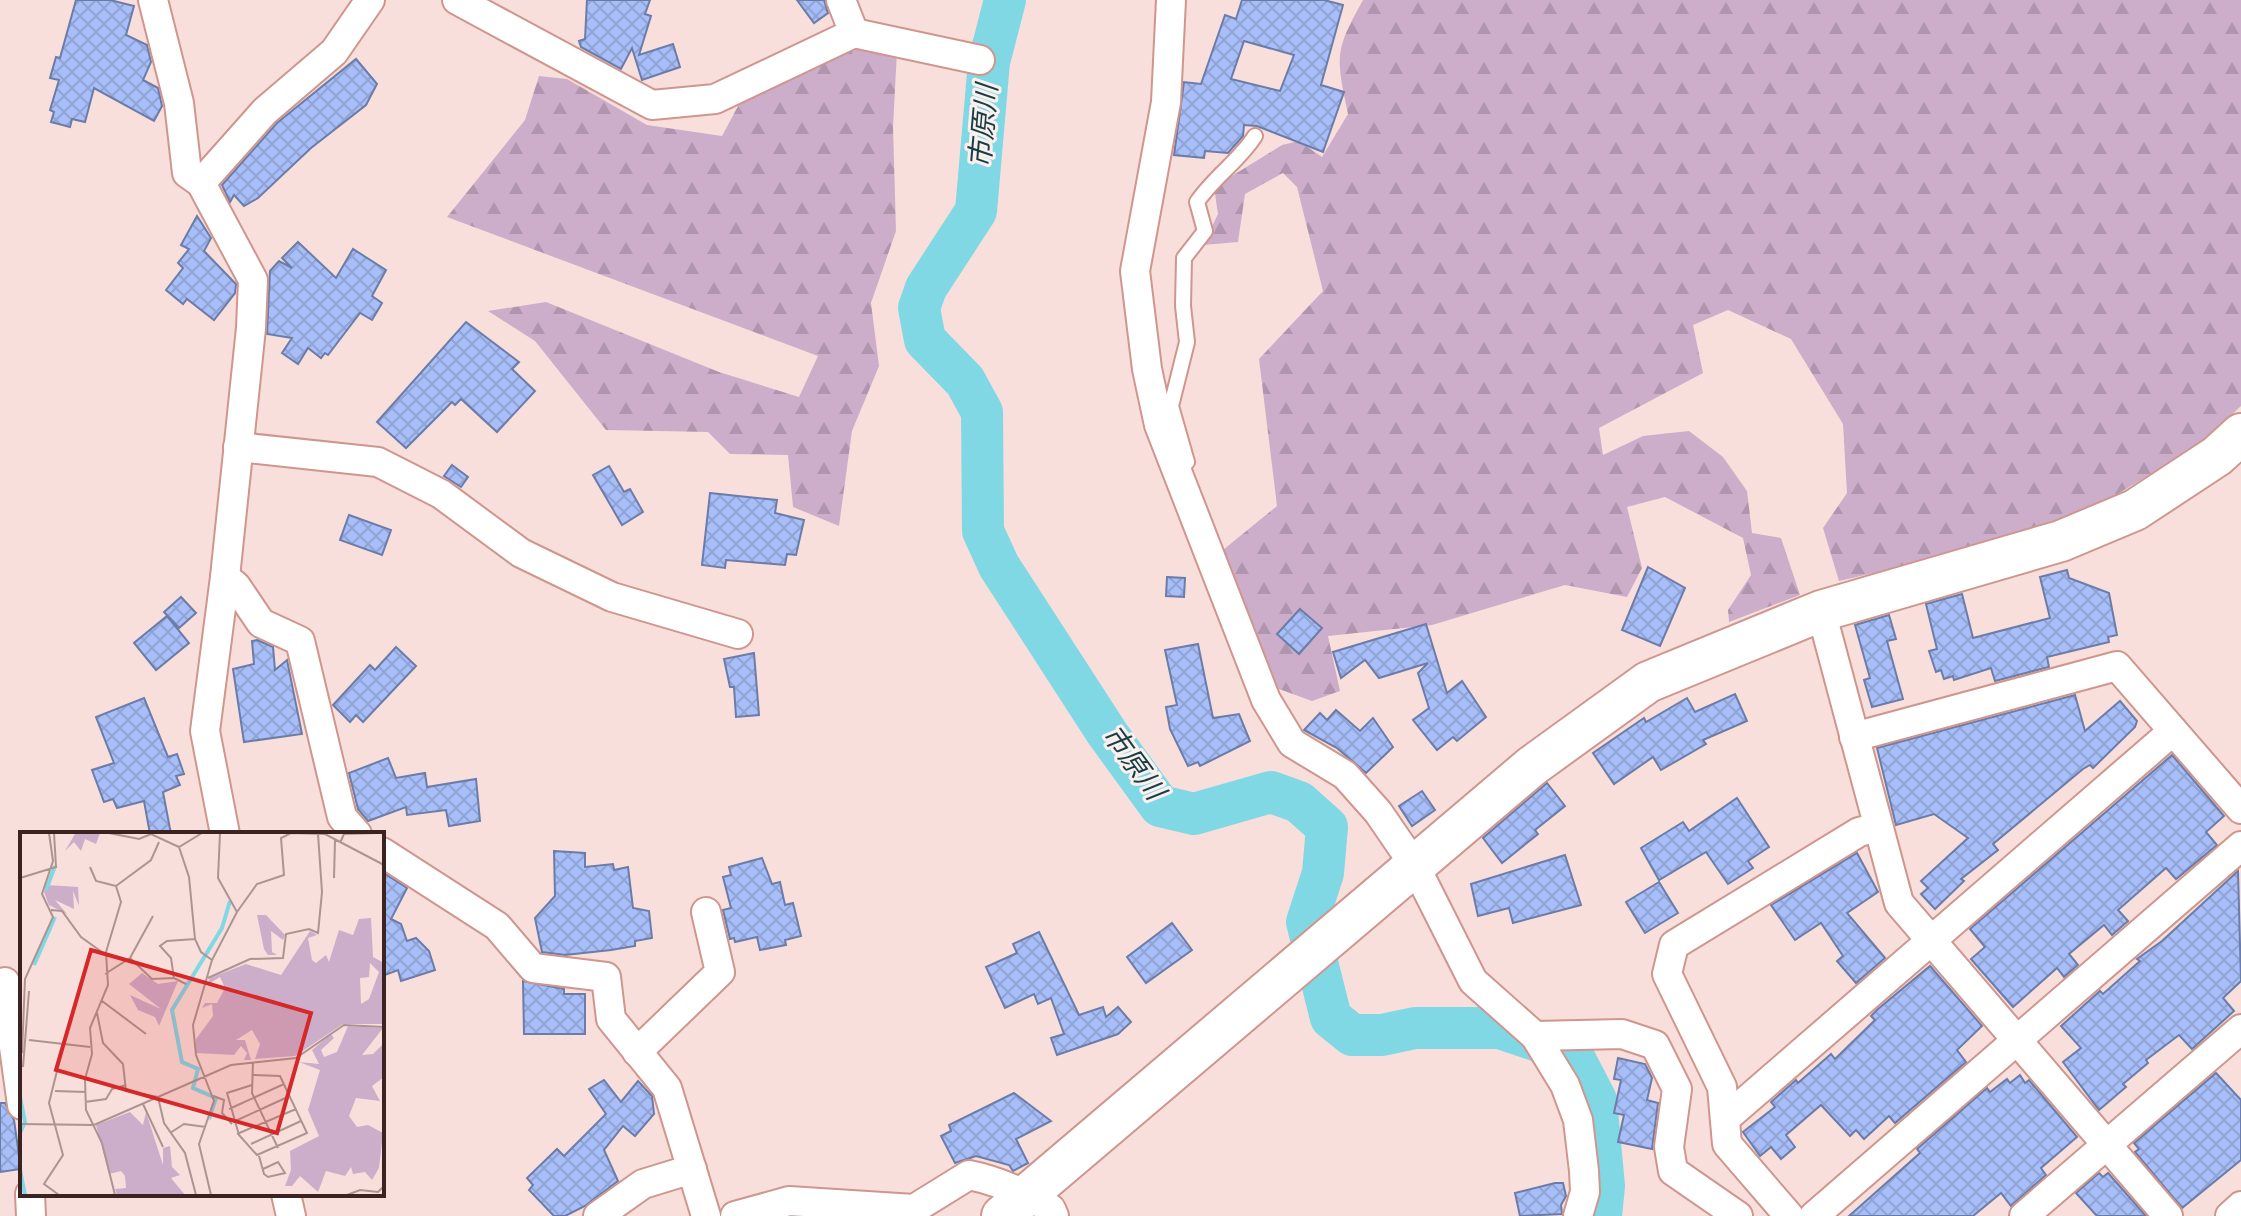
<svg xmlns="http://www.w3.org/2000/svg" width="2241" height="1216" font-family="Inter,'Noto Sans JP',sans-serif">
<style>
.forest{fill:url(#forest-firs)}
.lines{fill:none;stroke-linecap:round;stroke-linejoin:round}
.river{stroke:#80d8e5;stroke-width:42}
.building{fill:url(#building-cross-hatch);stroke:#6b7ca8;stroke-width:2;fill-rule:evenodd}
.lane-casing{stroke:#cf968e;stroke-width:18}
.street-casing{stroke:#cf968e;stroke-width:32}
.secondary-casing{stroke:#cf968e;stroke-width:44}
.lane{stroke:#fff;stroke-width:14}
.street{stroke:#fff;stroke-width:28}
.secondary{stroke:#fff;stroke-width:40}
.labels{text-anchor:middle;stroke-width:6;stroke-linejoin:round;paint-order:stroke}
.water-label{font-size:28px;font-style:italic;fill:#163f45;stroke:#fcf0ee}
.inset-river{fill:none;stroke:#80d8e5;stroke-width:4}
.inset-road{fill:none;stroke:#ac9490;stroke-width:2}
.view{fill:#d62828;fill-opacity:0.15;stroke:#d62828;stroke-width:4}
.inset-edge{fill:none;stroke:#3a2320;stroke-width:4}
</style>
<defs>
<pattern id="forest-firs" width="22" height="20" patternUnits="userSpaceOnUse" patternTransform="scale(2)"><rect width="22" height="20" fill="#ccaecb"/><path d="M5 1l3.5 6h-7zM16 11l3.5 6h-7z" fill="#b095ae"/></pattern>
<pattern id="building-cross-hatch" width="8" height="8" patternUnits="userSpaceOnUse" patternTransform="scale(2)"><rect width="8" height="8" fill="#a7bef9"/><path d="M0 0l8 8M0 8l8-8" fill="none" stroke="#90a3d5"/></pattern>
</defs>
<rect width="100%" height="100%" fill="#f8dfdb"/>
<g class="forest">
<path d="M1363 0H2241V406L2201 444 2079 517 1978 549 1839 581 1823 528 1847 493 1843 424 1791 339 1728 310 1693 325 1703 373 1599 428 1603 455 1643 436 1689 431 1723 457 1747 491 1752 533 1781 538 1800 595 1729 622 1728 610 1751 575 1743 538 1665 497 1627 507 1642 568 1627 597 1565 585 1432 625 1328 636 1340 691 1312 701 1268 685 1223 550 1277 506 1259 359 1323 291 1297 187 1283 173 1245 194 1238 242 1203 245 1218 214 1214 187 1282 145 1299 141 1322 157 1348 114C1336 56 1334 52 1363 0Z"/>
<path d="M847 43 897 51 893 127 896 231 871 303 879 366 852 431 839 526 793 507 788 455 730 454 708 432 606 430 535 341 488 311 546 302 719 372 799 397 818 356 447 217 525 120 539 76 567 79 647 125 722 136 744 95Z"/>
</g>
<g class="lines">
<path class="river" d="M1005 0 989 62 976 211 926 288 919 308 925 340 965 381 982 412 983 531 999 566 1107 733 1160 806 1194 814 1271 792 1299 802 1327 827 1323 873 1307 922 1331 1018 1352 1035H1382L1415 1028H1500L1571 1052 1596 1100 1604 1186 1601 1216"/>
</g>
<g class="building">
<path d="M76 0H110L134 6 126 35 147 45 151 62 143 80 158 88 162 106 154 121 94 88 85 122 72 119 70 127 51 122 54 112 50 110 59 80 50 78 56 57 60 58Z"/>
<path d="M587 0H650L645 14 651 16 639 55 673 44 680 67 642 80 632 48 621 69 581 47 579 41 585 39Z"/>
<path d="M797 0H824L828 13 814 23Z"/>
<path d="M1242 0H1324L1343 5 1321 85 1344 92 1323 152 1257 126 1244 125 1243 136 1228 153 1205 151 1204 158 1174 155 1184 82 1201 84 1225 15 1236 19ZM1244 41 1294 55 1280 91 1231 79Z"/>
<path d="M356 59 377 84 366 105 311 148 258 198 244 206 234 195 230 202 222 185 277 123Z"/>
<path d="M197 216 211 238 204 251 236 284 235 293 214 320 187 299 183 304 166 290 183 268 178 263 189 249 181 245Z"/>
<path d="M298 242 336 278 353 249 386 270 372 296 382 303 372 320 360 313 328 355 325 353 321 358 308 348 298 364 282 353 292 338 267 334 270 271 279 261 292 268 282 258Z"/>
<path d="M466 322 519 362 512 369 535 391 497 432 461 399 455 405 452 402 406 448 377 422Z"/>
<path d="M452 465 468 477 461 487 444 476Z"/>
<path d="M609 466 624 492 630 489 643 512 622 525 593 475Z"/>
<path d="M710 493 777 500 775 513 804 520 796 555 787 554 785 565 726 560 725 568 702 565Z"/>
<path d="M349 515 391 530 382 555 340 540Z"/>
<path d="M1648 567 1685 588 1660 646 1622 630Z"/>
<path d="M2067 570 2069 578 2109 593 2117 635 2108 637 2109 642 2047 657 2049 667 1995 681 1991 668 1954 680 1953 676 1944 679 1941 670 1936 672 1929 651 1937 649 1926 604 1962 594 1973 638 2050 618 2040 577Z"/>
<path d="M1167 577 1185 578 1184 597 1166 596Z"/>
<path d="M181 597 196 613 179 628 164 612Z"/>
<path d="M1300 609 1322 628 1299 654 1277 634Z"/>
<path d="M1889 615 1896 639 1887 641 1903 699 1872 707 1864 680 1870 678 1855 625Z"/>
<path d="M167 616 189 643 156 670 134 643Z"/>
<path d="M1426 624 1447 693 1462 681 1486 717 1457 741 1453 737 1437 750 1413 720 1429 708 1418 673 1428 663 1379 678 1365 660 1341 678 1333 652Z"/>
<path d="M257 640 273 647 275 670 287 660 302 734 244 742 233 669 254 664 252 641Z"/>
<path d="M1198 644 1213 718 1239 714 1250 741 1200 766 1198 762 1188 766 1170 729 1166 707 1177 705 1165 650Z"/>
<path d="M396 647 416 666 363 722 356 715 350 722 333 705 370 665 375 670Z"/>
<path d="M754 653 759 715 736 717 734 687H730L724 659Z"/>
<path d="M1735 694 1747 721 1703 740 1706 744 1661 770 1653 757 1614 784 1593 753 1644 718 1646 722 1687 698 1695 712Z"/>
<path d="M2075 695 2085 731 2120 701 2137 721 2135 727 2093 768 2090 765 2083 769 1993 844 1998 850 1961 879 1964 881 1935 909 1921 894 1928 888 1921 881 1968 838 1934 814 1896 825 1877 748Z"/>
<path d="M144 698 168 757 177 754 184 774 176 776 180 785 163 792 171 834H150L144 801 117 808 113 799 104 802 92 770 114 763 96 717Z"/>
<path d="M1336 710 1360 731 1373 718 1393 747 1366 773 1337 748 1304 730 1320 713 1327 720Z"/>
<path d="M2172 755 2224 816 2206 832 2217 845 2176 879 2166 868 2118 910 2128 921 2112 935 2104 925 2069 954 2078 965 2064 977 2057 968 2013 1007 1971 959 1985 947 1970 929Z"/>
<path d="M388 758 396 778 425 773 427 787 476 779 480 821 449 826 446 810 407 815 406 807 368 821 358 809 349 773Z"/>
<path d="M1547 783 1565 806 1535 830 1538 834 1502 863 1483 838Z"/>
<path d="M1422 791 1435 810 1412 826 1399 806Z"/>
<path d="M1737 798 1769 847 1748 861 1753 868 1728 884 1706 852 1659 880 1641 848 1683 822 1689 831Z"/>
<path d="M554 851 585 853V867L613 864 614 870 628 867 633 908 649 911 652 938 635 941V946L611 950 565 955 542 952 535 918 555 896Z"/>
<path d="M1857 853 1878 892 1847 913 1885 958 1856 983 1837 961 1843 956 1821 923 1795 940 1771 905Z"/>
<path d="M1565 855 1581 905 1513 923 1509 908 1478 916 1471 884Z"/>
<path d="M762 858 772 884 780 882 785 905 793 903 801 936 785 940 786 945 760 950 757 937 735 942 734 938 730 939 723 910 731 908 723 877 731 875 729 867Z"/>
<path d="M2238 871 2241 981 2223 998 2234 1011 2192 1049 2179 1035 2146 1060 2148 1063 2123 1084 2126 1087 2099 1110 2063 1062 2081 1048 2061 1026 2100 991 2103 994 2140 961 2137 959 2162 941Z"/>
<path d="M382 872 407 888 391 919 401 924 407 941 416 938 429 951 435 970 401 981 398 970 382 976Z"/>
<path d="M1659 882 1678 913 1645 933 1626 902Z"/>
<path d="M1172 923 1192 950 1146 983 1127 957Z"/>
<path d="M1039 932 1079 1015 1103 1007 1106 1017 1118 1007 1131 1022 1118 1034 1057 1055 1051 1038 1064 1034 1051 998 1038 1004 1034 994 1005 1008 986 967 1017 953 1013 944Z"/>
<path d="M1930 966 1982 1026 1957 1050 1966 1062 1895 1123 1889 1116 1864 1139 1856 1130 1850 1136 1821 1105 1786 1135 1795 1147 1781 1159 1771 1147 1760 1156 1743 1132 1775 1107 1771 1102 1796 1080 1798 1083 1831 1054 1835 1059 1875 1020 1871 1016 1878 1009Z"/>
<path d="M523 981 564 989V994H585V1034H524Z"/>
<path d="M1618 1058 1645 1064 1652 1078 1647 1100 1658 1103 1652 1149 1618 1142 1624 1115 1614 1113 1621 1080 1614 1079Z"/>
<path d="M2216 1073 2241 1100V1160L2182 1208 2135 1152 2139 1149 2134 1143Z"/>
<path d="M2020 1075 2025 1083 2029 1080 2077 1137 2041 1168 2046 1175 2011 1206 2001 1193 1973 1216H1849L1920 1153 1917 1149 1987 1088 1990 1092 2007 1079 2010 1083Z"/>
<path d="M604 1080 621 1102 638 1081 652 1096 654 1114 635 1136 623 1126 604 1150 618 1181 585 1206 565 1216H554L529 1190 533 1185 527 1178 557 1149 564 1156 606 1114 589 1089Z"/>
<path d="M1014 1093 1051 1121 1016 1139 1028 1163 1013 1171 1009 1165 976 1156 955 1163 941 1136 951 1131 949 1125Z"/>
<path d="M0 1103H5L14 1120 21 1169 0 1172Z"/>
<path d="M2099 1173 2103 1177 2108 1173 2146 1216H2097L2076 1193Z"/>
<path d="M1555 1183H1563L1566 1196 1561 1205 1562 1214 1520 1216 1515 1193Z"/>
</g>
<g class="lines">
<defs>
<path id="lane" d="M1183 466 1187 462 1171 406 1187 342 1183 306 1184 258 1205 231 1197 202C1214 177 1239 161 1255 136"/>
<g id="street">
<path d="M153 0 179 103 187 173 201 183 253 280 251 328 225 577 205 731 225 834"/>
<path d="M457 0 652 105 715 99 854 33 980 60"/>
<path d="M841 0 854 33"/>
<path d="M1171 0 1166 102 1135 271 1147 369 1159 425 1266 700 1292 743 1345 775 1378 812 1415 866 1473 981 1535 1036 1565 1085 1578 1120 1584 1171 1585 1192 1578 1216"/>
<path d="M201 183 265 111 334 52 370 0"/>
<path d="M238 447 378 462 441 494 521 553 612 597 738 634"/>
<path d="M225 577 236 586 261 623 300 641 342 817 357 834"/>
<path d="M1821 611 1899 903 2168 1216"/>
<path d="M1854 737 2117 666 2241 809"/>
<path d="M382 852 497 926 533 968 606 977 611 1019 667 1088 706 1216"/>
<path d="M5 982 22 1105"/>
<path d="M1535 1036 1622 1034 1655 1045 1677 1089 1669 1147 1673 1171 1738 1216"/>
<path d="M637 1052 720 972 706 912"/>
<path d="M1725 1119 2173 731"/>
<path d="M30 1194 31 1216"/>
<path d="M286 1194 291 1216"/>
<path d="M598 1216 643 1184 692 1169"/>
<path d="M735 1216 789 1201 914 1209 969 1175C999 1181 1025 1193 1051 1209L1054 1216"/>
<path d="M1789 1216 1727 1144 1722 1087 1667 974 1674 945 1859 832 1878 827"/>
<path d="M1814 1216 2241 846"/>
<path d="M2024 1216 2241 1029"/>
<path d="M2230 1216 2241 1206"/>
</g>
<path id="secondary" d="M1002 1216 1532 766 1648 682 1821 611 2061 541 2135 510 2217 456 2241 434"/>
</defs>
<use href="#lane" class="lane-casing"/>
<use href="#street" class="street-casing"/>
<use href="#secondary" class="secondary-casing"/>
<use href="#lane" class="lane"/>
<use href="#street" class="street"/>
<use href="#secondary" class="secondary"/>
</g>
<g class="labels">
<g class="water-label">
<text transform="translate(983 126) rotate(-85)" y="10">市原川</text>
<text transform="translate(1134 762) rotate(54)" y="10">市原川</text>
</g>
</g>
<g transform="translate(20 832)">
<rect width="364" height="364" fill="#f8dfdb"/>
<path d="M80 1 76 12 65 7 61 19 54 10 45 19 55 2ZM27 53 58 55 59 74 53 59 54 77 35 68 47 82 29 73 24 60ZM237 83H246L265 103 263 108 251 99 252 120 257 123H248L244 117ZM351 86 353 125 364 131V192H323L275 224 235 227 240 212 232 198 216 208H225L231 228H224L227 221 221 214 214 223 176 221V207L193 184 192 172 182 176 185 171H197L205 156 200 145 187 153 190 146 226 132 261 143 290 99 297 103 288 106 292 128 296 131 306 123 309 130 319 98 333 103 339 87ZM350 131 359 140 349 167 341 172 340 146 349 145ZM122 141 138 152 158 149 139 194 135 185 118 178 110 163 141 177 109 152ZM328 194 363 196 342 223 353 222 364 211V245L352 254 360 269 336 266 329 284 337 295 348 293 363 301 359 336 352 348 345 340 333 342 331 335 325 344 306 339 298 360 280 344 272 354H265L271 338 270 319 299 304 288 278 300 238 279 230 299 232 292 218 311 202 314 206 301 218 304 225 317 220ZM110 280 123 293 126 280 143 333V316L150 314 152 335 160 343 151 346 165 363H97L95 357 106 356 105 344 101 339 89 342 76 293Z" fill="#ccaecb" fill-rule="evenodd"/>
<path class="inset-river" d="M26 58 35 34M14 133 35 85M0 265 5 290 0 301M189 287 196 266 173 256 178 237 162 230 152 178 202 96 210 69M0 338 5 363"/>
<path class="inset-road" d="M89 1 119 7 131 2 159 15 182 1M270 1 305 2 364 33M320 11 324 2 359 1M159 15 169 45 175 107 181 120 192 128M70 35 76 49 96 54M0 46 36 35 34 1M314 46 315 8M96 54 131 28 139 10M31 78 42 79 61 105 86 123M217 80 237 52 264 43 261 6 271 1M110 126 132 147 154 146 166 152M85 142 110 126 133 84M154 146 151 126 140 114 147 109 175 107M188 146 230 127 263 126 266 102 289 97 298 101 302 60 298 2M82 169 126 202M77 181 83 211 103 232 106 259 138 265M9 208 70 215M2 221 5 147 33 85 22 62 33 29 29 1M233 230 232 261 258 316M3 235 9 159M232 253 207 261 219 303 237 323 287 301 260 244 233 243M35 259 66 260M193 264 204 268 202 281 212 292M138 265 144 291 165 321 176 363M65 270 86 267 92 257 106 253M123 272 143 315M209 277 264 252M213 290 270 264M0 292 74 293 211 233 276 226 324 193 364 195M150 301 164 292 186 295M217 302 276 277M231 312 281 289M239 324 244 342 248 345 265 341 258 330 243 337M39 363 24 352 43 323 29 271 43 215M95 363 82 311 66 278 65 247 72 222 70 196 88 153 86 120 101 70 96 54M191 363 179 312 194 269 176 223 173 193 192 128 217 80 198 46 200 1M327 363 340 358 358 360 364 354"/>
<path class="view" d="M71 118 291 181 257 301 36 238Z"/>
<rect width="364" height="364" class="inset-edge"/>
</g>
</svg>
